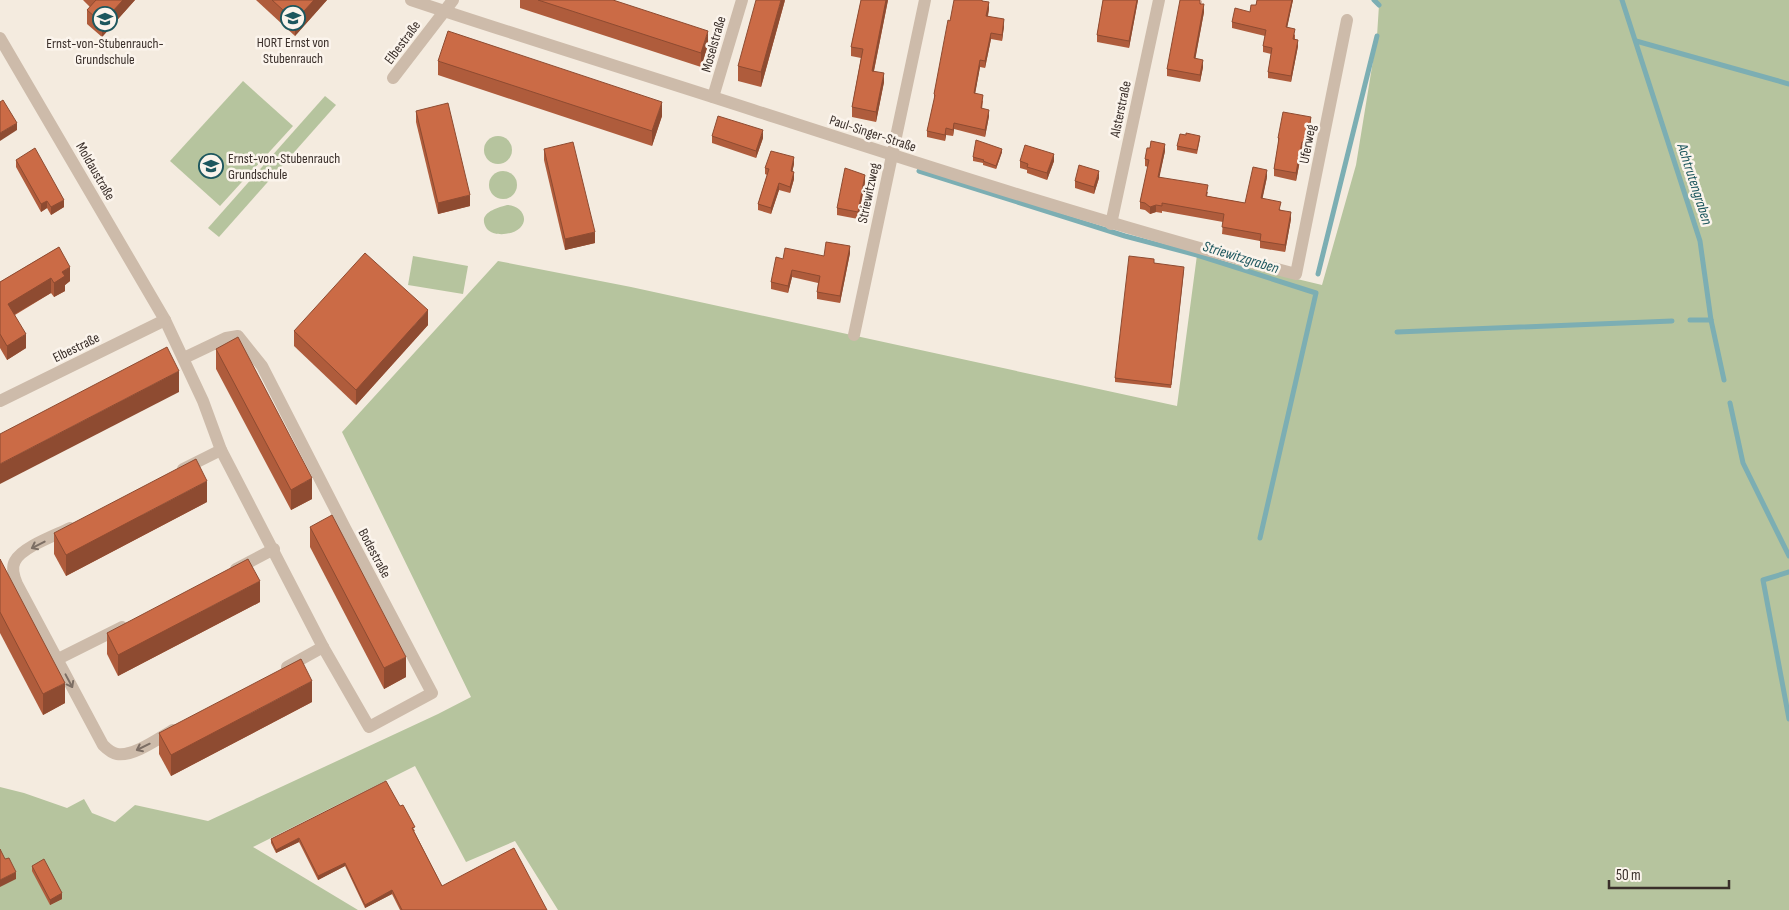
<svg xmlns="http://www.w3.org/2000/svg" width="1789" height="910" font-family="'Sofia Sans Condensed',sans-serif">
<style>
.green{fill:#b6c49e}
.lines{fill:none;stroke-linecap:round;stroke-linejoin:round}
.stream{stroke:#7caeb3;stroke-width:5}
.street{stroke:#cdbbaa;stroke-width:12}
.wall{fill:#af5c3c}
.shaded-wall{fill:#8e4b31}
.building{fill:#cb6b46;stroke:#8e4b31}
.oneway{stroke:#7c6e64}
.labels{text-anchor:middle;stroke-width:5;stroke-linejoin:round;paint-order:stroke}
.poi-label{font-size:14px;fill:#3a2f2a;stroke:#fbf4ec}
.street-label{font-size:14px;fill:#3a2f2a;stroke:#fbf4ec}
.water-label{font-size:15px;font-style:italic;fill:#1d575e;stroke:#fbf4ec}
</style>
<rect width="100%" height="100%" fill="#f4ebdf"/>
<g class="green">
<path d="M1374 0H1789V910H558L515 841 466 862 415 766 253 847 358 910H0V787L24 793 67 808 84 799 92 813 115 822 135 805 208 821 438 714 471 697 342 432 498 261 631 287 1177 406 1197 255 1322 285 1356 165 1377 36 1379 5Z"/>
<path d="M243 81 293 126 220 206 170 161Z"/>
<path d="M325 96 336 105 219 237 208 228Z"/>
<circle cx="498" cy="150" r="14"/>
<circle cx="503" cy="185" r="14"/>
<path d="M507 205C520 205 530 218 520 228 513 235 494 237 487 229 476 213 497 208 507 205Z"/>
<path d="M413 256 468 266 463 294 408 285Z"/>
</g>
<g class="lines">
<g class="stream">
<path d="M1374 0 1379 5"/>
<path d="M1622 0 1700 241 1711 320 1724 380"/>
<path d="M1636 41 1789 84"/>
<path d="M919 171 1125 236 1197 255 1316 293 1260 538"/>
<path d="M1318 274 1377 36"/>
<path d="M1690 320H1711"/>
<path d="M1397 332 1672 321"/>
<path d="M1730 403 1743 463 1789 556"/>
<path d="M1789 572 1763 580 1789 719"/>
</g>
<g class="street">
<path d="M411 0C525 38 639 73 753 110 933 168 1113 227 1296 274L1347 20"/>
<path d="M0 38 165 320 203 401 221 450 323 647 369 727 432 693 345 528 262 366 238 336 226 338 184 358"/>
<path d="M393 78 453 0"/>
<path d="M713 97 742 0"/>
<path d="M1111 224 1159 0"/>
<path d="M854 335 925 0"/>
<path d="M0 401 165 320"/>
<path d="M183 469 221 450"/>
<path d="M70 528C56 535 22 547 15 561 11 568 14 577 17 584L103 745C107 749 111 753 117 754 133 757 159 738 173 730"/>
<path d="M236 569 274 549"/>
<path d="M58 659 122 627"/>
<path d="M287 667 323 647"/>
</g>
</g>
<g class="wall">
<path d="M83 0H135L102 37 87 24V10L90 7Z"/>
<path d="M256 0H327L295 36Z"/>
<path d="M520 0H613L708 45 701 67 520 8Z"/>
<path d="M785 0 761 87 738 81V66Z"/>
<path d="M861 0H888L874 71 884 82 876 122 852 117V107L861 58 851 56V47Z"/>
<path d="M1103 0H1138L1129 48 1097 42V35Z"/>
<path d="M1202 0 1201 4 1204 12 1195 59 1203 67 1200 82 1167 76V69Z"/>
<path d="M1257 0H1293L1287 27 1295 35V39L1298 46 1291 82 1268 78V72L1271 54 1263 52V46L1265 36 1232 28V22L1250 12 1256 5Z"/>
<path d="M983 1 989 9 988 16 1004 26 1002 41 991 39 985 68 980 67 975 93 983 101 982 109 989 116 985 137 954 129 953 136 946 135 945 141 927 137V131L934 101V94L950 21Z"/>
<path d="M438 61 662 116 652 146 438 75Z"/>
<path d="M416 111 470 206 438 214 416 122Z"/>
<path d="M1311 125 1306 151 1302 150 1296 181 1274 176V169L1278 145V138Z"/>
<path d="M712 136 763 138 756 158 712 143Z"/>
<path d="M1200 139 1197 154 1177 150V146Z"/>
<path d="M544 149 595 243 565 250 544 160Z"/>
<path d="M1165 151 1159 177 1208 192 1207 196 1245 203 1267 177 1262 199 1281 210 1291 219 1285 252 1260 248V241L1222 234 1223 222 1162 211V213L1156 212 1150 214 1145 210 1140 209V202L1148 167 1145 166V159Z"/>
<path d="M1002 152 996 169 983 165V163L973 161V157Z"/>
<path d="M16 160 64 207 51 215 47 208 41 212 16 167Z"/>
<path d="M1020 161H1054L1047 180 1027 173V170L1020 168Z"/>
<path d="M794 164 792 172 794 179 790 193 779 190 771 214 758 210V204L767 175 765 174V168Z"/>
<path d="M1099 178 1094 194 1075 188V181Z"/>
<path d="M865 182 858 219 837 215V208Z"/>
<path d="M59 247 70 281 65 285V291L54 297 51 293 15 315 26 348 7 360 0 348V282Z"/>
<path d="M850 253 840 303 817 299V292L818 283 792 277 788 293 771 289V282L783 259 824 256Z"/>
<path d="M1154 263 1184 270 1171 388 1115 382V378Z"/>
<path d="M428 325 356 405 294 346V331Z"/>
<path d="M216 349 312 499 291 510 216 369Z"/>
<path d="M207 502 66 576 54 554V533Z"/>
<path d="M310 527 406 677 384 689 310 547Z"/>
<path d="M0 559 65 703 43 715 0 633Z"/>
<path d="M260 602 118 676 107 654V633Z"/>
<path d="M312 702 171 776 159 754V733Z"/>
<path d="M400 806 415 831H414L442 886 547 910H400L392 894 365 908 345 866 318 880 299 842 276 853 271 843V839Z"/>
<path d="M32 866 62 899 50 905 32 871Z"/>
</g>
<g class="shaded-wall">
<path d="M123 0H135L102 37V23Z"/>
<path d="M314 0H327L295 36V21Z"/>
<path d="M781 0H785L761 87V72Z"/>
<path d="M886 0H888L872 80V71Z"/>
<path d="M1137 0H1138L1129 48V41Z"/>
<path d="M1292 0H1293L1286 33V27Z"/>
<path d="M989 2V9L986 23V16Z"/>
<path d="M1204 4V12L1194 66V58Z"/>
<path d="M1004 19V26L1002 41V35Z"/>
<path d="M708 31V45L701 67V53Z"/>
<path d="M991 33V39L985 68V61Z"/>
<path d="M1298 40V46L1291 82V76Z"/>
<path d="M980 60V67L974 100V93Z"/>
<path d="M1203 60V67L1200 82V75Z"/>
<path d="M884 73V82L876 122V112Z"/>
<path d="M662 102V116L652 146V131Z"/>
<path d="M989 110V116L985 137V130Z"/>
<path d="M1311 117V125L1306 151V143Z"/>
<path d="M17 123V130L0 141V133Z"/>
<path d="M954 123V129L953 136V130Z"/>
<path d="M946 128V135L945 141V135Z"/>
<path d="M763 130V138L756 158V151Z"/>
<path d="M1302 142V150L1296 181V173Z"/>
<path d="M1165 144V151L1158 184V177Z"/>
<path d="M1002 149V152L996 169V166Z"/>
<path d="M1054 154V161L1047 180V173Z"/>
<path d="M794 157V164L791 178V171Z"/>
<path d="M1267 170V177L1261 206V198Z"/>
<path d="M1099 171V178L1094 194V187Z"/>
<path d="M794 172V179L790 193V187Z"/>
<path d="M865 175V182L858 219V212Z"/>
<path d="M779 183V190L771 214V208Z"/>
<path d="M470 195V206L438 214V203Z"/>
<path d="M64 200V207L51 215V207Z"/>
<path d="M47 201V208L41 212V204Z"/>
<path d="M1156 205V212L1150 214V207Z"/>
<path d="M1291 212V219L1285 252V245Z"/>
<path d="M595 232V243L565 250V239Z"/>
<path d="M850 246V253L840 303V296Z"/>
<path d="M70 267V281L65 285V291L54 297V283L62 272Z"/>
<path d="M792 270V277L788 293V286Z"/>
<path d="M51 278V293L8 318V304Z"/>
<path d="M428 310V325L356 405V390Z"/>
<path d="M26 334V348L7 360V346Z"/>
<path d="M179 371V392L0 484V464Z"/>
<path d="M312 478V499L291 510V490Z"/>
<path d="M207 481V502L66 576V555Z"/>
<path d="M260 581V602L118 676V655Z"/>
<path d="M406 657V677L384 689V668Z"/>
<path d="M312 681V702L171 776V755Z"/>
<path d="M65 683V703L43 715V694Z"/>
<path d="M299 838V842L276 853V850Z"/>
<path d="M345 863V866L318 880V876Z"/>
<path d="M16 872V879L0 887V880Z"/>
<path d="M392 890V894L365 908V905Z"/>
<path d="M62 893V899L50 905V900Z"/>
</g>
<g class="building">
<path d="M96 0H123L102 23 87 10Z"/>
<path d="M272 0H314L295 21Z"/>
<path d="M538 0H613L708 31 701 53Z"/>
<path d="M756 0H781L761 72 738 66Z"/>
<path d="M861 0H886L872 71 884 73 876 112 852 107 863 49 851 47Z"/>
<path d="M954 0H982V1L989 2 986 16 1004 19 1002 35 991 33 985 61 980 60 974 93 983 95 981 108 989 110 985 130 954 123 953 130 946 128 945 135 927 131 935 95 934 94 948 20 950 21Z"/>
<path d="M1103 0H1137L1129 41 1097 35Z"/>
<path d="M1180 0H1200V4H1204L1194 58 1203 60 1200 75 1167 69Z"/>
<path d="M1257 0H1292L1286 27 1295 29 1293 39 1298 40 1291 76 1268 72 1272 48 1263 46 1266 30 1232 22 1235 8 1250 12 1251 5H1256Z"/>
<path d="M448 31 662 102 652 131 438 61Z"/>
<path d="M3 100 17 123 0 133V102Z"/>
<path d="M448 103 470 195 438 203 416 111Z"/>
<path d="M1283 112 1311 117 1306 143 1302 142 1296 173 1274 169 1279 138H1278Z"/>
<path d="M718 116 763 130 756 151 712 136Z"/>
<path d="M1186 133 1200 136 1197 150 1177 146 1180 134 1186 135Z"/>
<path d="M976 140 1002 149 996 166 983 161 984 160 973 157Z"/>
<path d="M1151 141 1165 144 1158 177 1208 185 1206 196 1245 203 1253 167 1267 170 1261 198 1281 202 1279 210 1291 212 1285 245 1260 241 1261 234 1222 227 1224 214 1162 203V206L1156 205 1150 207 1145 203 1140 202 1149 160 1145 159 1147 148H1150Z"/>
<path d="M573 142 595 232 565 239 544 149Z"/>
<path d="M1025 145 1054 154 1047 173 1027 167 1028 164 1020 161Z"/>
<path d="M35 148 64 200 51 207 47 201 41 204 16 160Z"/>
<path d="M771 151 794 157 791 171 794 172 790 187 779 183 771 208 758 204 769 169 765 168Z"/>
<path d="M1079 165 1099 171 1094 187 1075 181Z"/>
<path d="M845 168 865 175 858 212 837 208Z"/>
<path d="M826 242 850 246 840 296 817 292 820 276 792 270 788 286 771 282 776 257 783 259 785 248 824 256Z"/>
<path d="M59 247 70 267 62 272 65 276 54 283 51 278 8 304 26 334 7 346 0 334V282Z"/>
<path d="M365 253 428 310 356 390 294 331Z"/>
<path d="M1129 256 1154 259V263L1184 267 1171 385 1115 378Z"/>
<path d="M238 337 312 478 291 490 216 349Z"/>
<path d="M167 347 179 371 0 464V434Z"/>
<path d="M196 459 207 481 66 555 54 533Z"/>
<path d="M332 515 406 657 384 668 310 527Z"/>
<path d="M0 559 65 683 43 694 0 612Z"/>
<path d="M248 559 260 581 118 655 107 633Z"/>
<path d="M301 659 312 681 171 755 159 733Z"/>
<path d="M386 781 400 806 403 805 415 827 412 828 442 886 514 848 547 910H402L392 890 365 905 345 863 318 876 299 838 276 850 271 839Z"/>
<path d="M0 849 5 859 9 858 16 872 0 880Z"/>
<path d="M44 859 62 893 50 900 32 866Z"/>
</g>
<defs><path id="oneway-shaft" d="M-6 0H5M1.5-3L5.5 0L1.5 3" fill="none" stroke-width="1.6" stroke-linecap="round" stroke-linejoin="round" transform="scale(1.25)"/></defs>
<g class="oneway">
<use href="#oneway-shaft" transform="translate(38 545) rotate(153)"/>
<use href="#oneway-shaft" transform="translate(69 681) rotate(62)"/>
<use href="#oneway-shaft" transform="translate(143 747) rotate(154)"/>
</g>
<defs>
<symbol id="school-ring" viewBox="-11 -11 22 22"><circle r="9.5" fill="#fbf4ec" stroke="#1d575e" stroke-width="1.5"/><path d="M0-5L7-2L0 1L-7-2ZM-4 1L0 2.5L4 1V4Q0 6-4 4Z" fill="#1d575e"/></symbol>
</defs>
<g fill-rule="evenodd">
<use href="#school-ring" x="279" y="4" width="28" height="28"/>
<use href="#school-ring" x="91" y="5" width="28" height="28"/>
<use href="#school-ring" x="197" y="152" width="28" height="28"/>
</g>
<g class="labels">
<g class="poi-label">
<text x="293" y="47">HORT Ernst von<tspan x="293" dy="16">Stubenrauch</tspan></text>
<text x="105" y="48">Ernst-von-Stubenrauch-<tspan x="105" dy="16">Grundschule</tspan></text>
<text x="228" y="163" text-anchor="start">Ernst-von-Stubenrauch<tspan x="228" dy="16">Grundschule</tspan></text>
</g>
<g class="street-label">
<text transform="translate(402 42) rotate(-53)" y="5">Elbestraße</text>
<text transform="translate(713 44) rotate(-74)" y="5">Moselstraße</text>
<text transform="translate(1120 109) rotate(-78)" y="5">Alsterstraße</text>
<text transform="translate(873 133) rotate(18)" y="5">Paul-Singer-Straße</text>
<text transform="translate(1307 144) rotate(-79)" y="5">Uferweg</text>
<text transform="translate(96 171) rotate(60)" y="5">Moldaustraße</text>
<text transform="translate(868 193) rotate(-78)" y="5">Striewitzweg</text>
<text transform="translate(76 347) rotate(-26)" y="5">Elbestraße</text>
<text transform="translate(375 553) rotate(62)" y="5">Bodestraße</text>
</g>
<g class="water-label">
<text transform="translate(1695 184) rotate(72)" y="5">Achtrutengraben</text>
<text transform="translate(1241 257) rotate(17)" y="5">Striewitzgraben</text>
</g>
</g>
<path d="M1609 880v8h120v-8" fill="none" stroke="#3a2f2a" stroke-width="2.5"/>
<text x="1616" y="880" font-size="15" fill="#3a2f2a" stroke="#fbf4ec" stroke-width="4" paint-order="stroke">50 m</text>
</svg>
